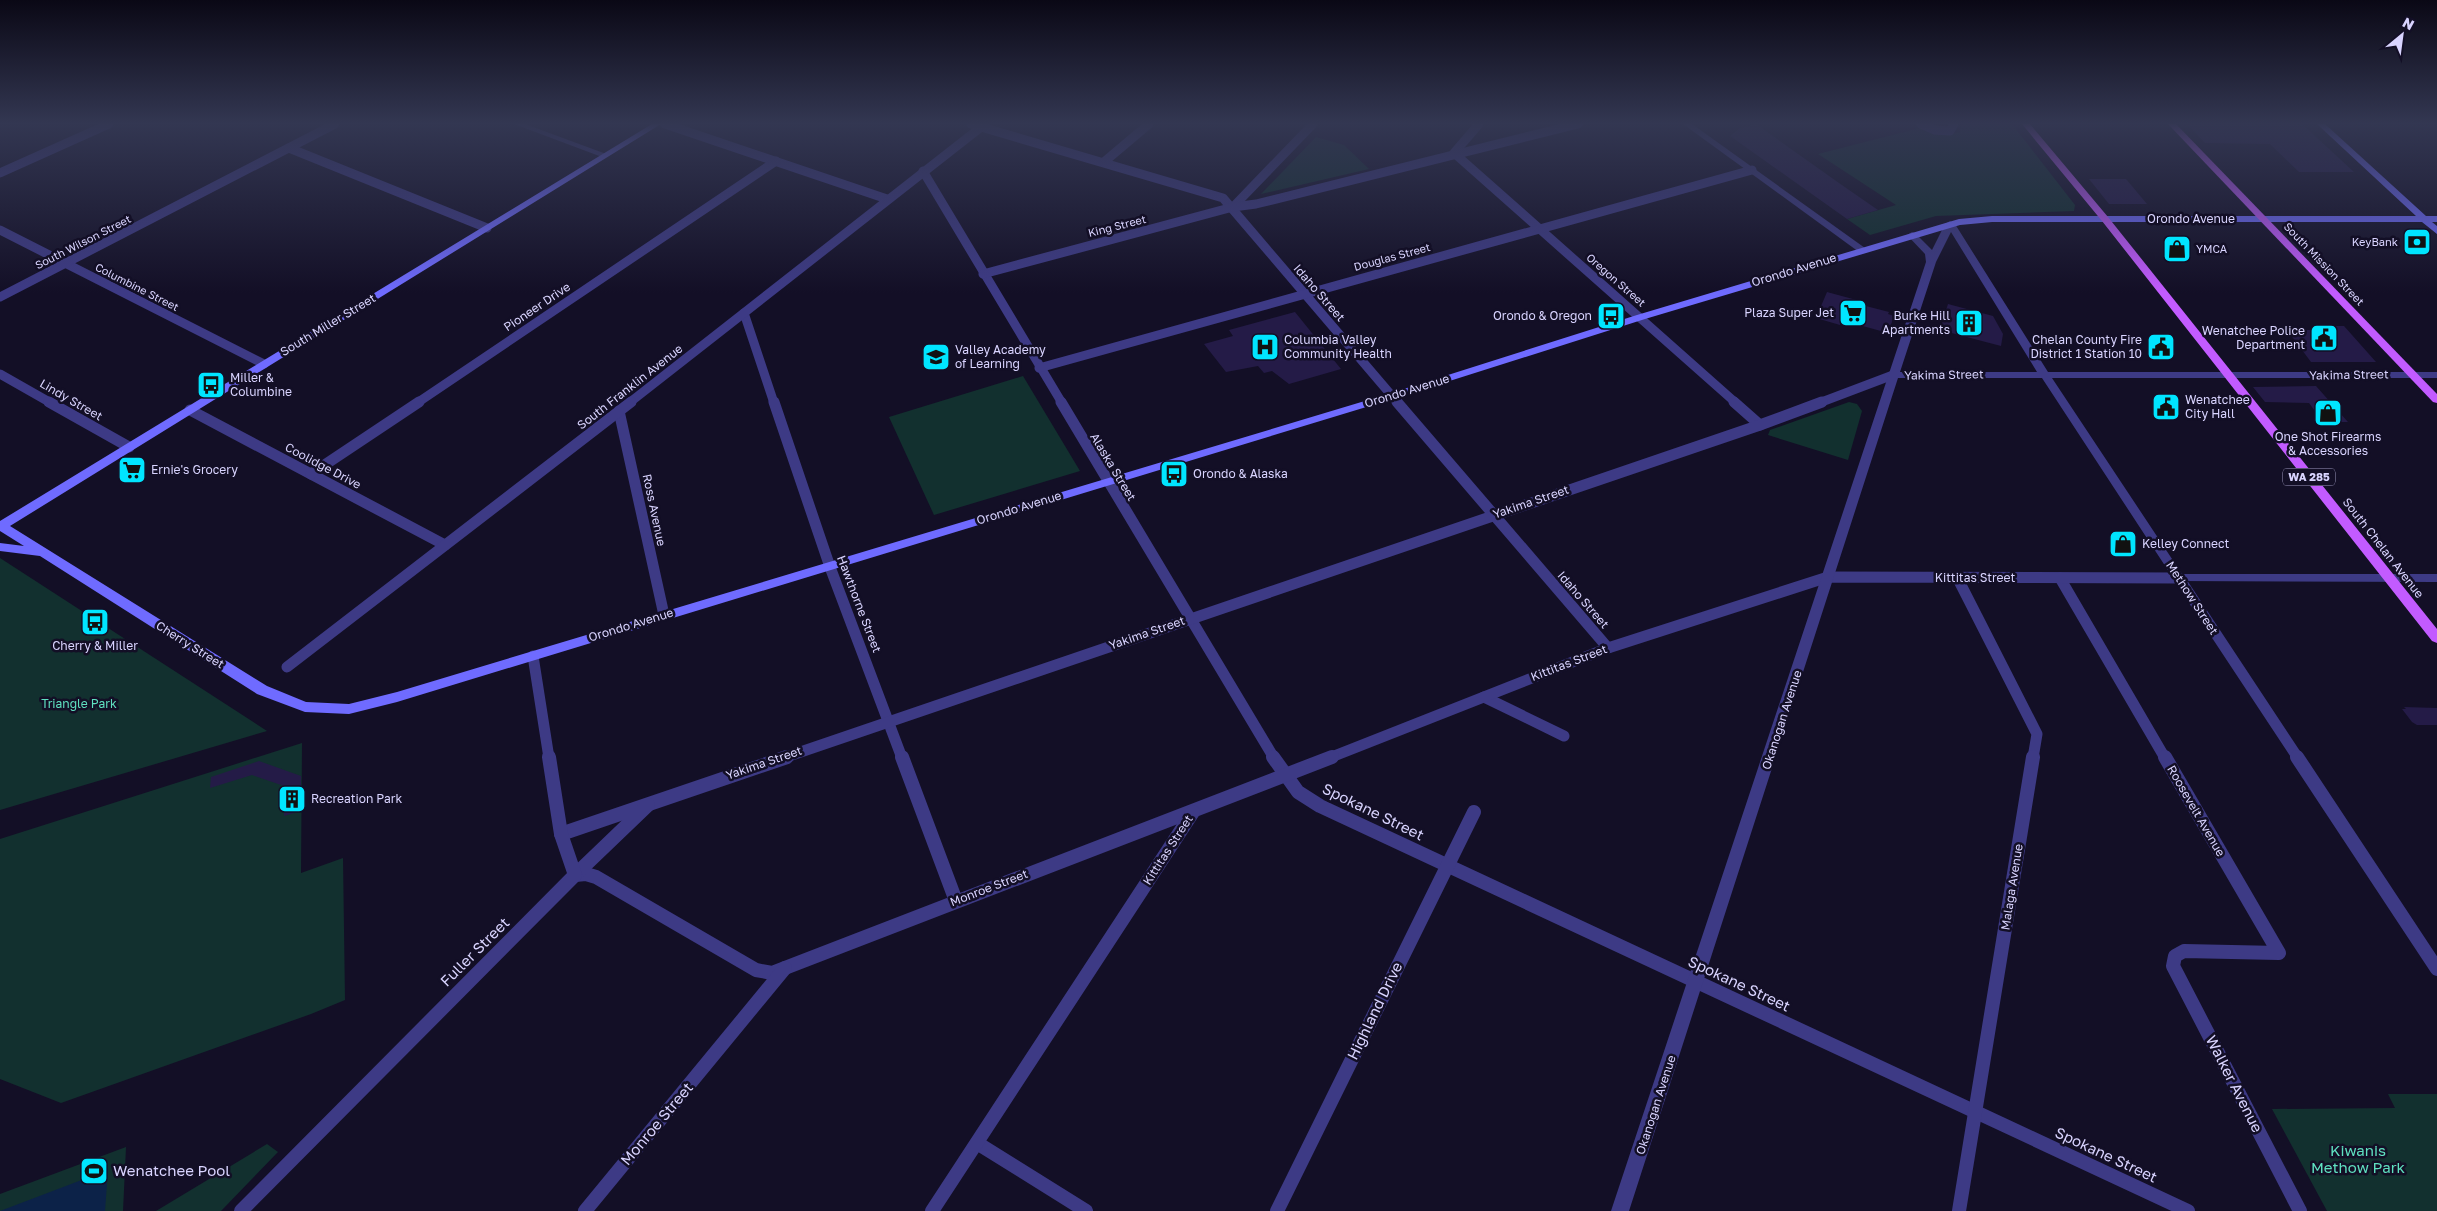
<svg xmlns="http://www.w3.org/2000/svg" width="2437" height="1211" font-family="'Golos Text',sans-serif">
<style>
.green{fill:#12302f}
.water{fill:#0c2248}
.building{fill:#241b47}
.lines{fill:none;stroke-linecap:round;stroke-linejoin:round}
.minor-far2{stroke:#3d3a85;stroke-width:9}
.minor-far1{stroke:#3d3a85;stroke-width:11}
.minor{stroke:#3d3a85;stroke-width:14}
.tertiary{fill:#3d3a85;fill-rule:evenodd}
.secondary{fill:#6f6bff;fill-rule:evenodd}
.primary{fill:#c25bff;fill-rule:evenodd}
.labels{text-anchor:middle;stroke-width:5;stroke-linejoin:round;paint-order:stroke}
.far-street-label{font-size:11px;fill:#d9d4ff;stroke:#130f26}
.far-poi-label{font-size:11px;fill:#d9d4ff;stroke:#130f26;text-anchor:end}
.shield{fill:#130f26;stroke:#9e99be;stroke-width:1}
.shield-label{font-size:11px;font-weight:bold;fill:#d9d4ff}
.street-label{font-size:12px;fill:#d9d4ff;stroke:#130f26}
.poi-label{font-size:12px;fill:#d9d4ff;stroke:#130f26;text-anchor:start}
.park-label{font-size:12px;fill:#5fe0c0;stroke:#130f26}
.near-street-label{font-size:15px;fill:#d9d4ff;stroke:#130f26}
.near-park-label{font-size:15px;fill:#5fe0c0;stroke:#130f26}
.near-poi-label{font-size:15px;fill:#d9d4ff;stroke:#130f26;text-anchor:start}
</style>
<rect width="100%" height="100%" fill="#130f26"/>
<g class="green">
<path d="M1961 124H2012L2075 205 2074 211 1936 216 1870 235 1847 219 1896 205 1818 154 1920 128 1952 134 1960 132Z"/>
<path d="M1316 137 1344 145 1369 169 1261 194Z"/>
<path d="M1023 376 1080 471 934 515 889 417Z"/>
<path d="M1849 402 1857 404 1862 411 1848 460 1768 435 1770 430Z"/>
<path d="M0 558 267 731 0 810Z"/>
<path d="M302 743 301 873 343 858 345 1000 311 1014 61 1103 0 1079V839Z"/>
<path d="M2388 1094H2437V1211H2327L2272 1109 2395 1108Z"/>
<path d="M267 1144 278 1152 221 1211H156Z"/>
<path d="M126 1147 123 1211H0V1194Z"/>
</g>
<path class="water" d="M108 1170 105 1211H0Z"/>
<g class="building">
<path d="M1756 124 1839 183 1878 210 1847 219 1730 136 1740 128Z"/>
<path d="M2187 124H2302L2354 172H2299L2270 144 2205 143Z"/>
<path d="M2089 179H2126L2147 204H2109Z"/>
<path d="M1827 292 1864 302 1862 305 1889 312 1888 314 1894 316 1888 333 1841 320 1840 325 1816 318Z"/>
<path d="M1948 304 1993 316 2003 334 2001 346 1940 330Z"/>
<path d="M1295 312 1341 369 1289 384 1272 371 1264 373 1258 366 1226 372 1204 344 1233 336 1229 330Z"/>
<path d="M2316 326H2344L2376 362H2311L2287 330H2320Z"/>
<path d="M2316 386 2348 422H2323L2309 403 2265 402 2253 387Z"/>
<path d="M2404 707 2437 708V725H2417L2412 722 2402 709H2406Z"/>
<path d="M259 761 301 776V811L284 816V786L252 775 210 788 211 777Z"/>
</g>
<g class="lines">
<g class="minor-far2">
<path d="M665 124 887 199"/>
<path d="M971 124 1223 198 1398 403"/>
<path d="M1479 124 1454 153 1736 403"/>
<path d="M1921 124 1935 130 1950 131 1954 124"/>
<path d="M289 148 487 228"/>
<path d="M1104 162 1149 124"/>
<path d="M923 171 1062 403"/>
<path d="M0 173 109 124"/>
<path d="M1233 207 1313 124"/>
<path d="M0 230 264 364"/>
<path d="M983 274 1233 207 1256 204 1578 124"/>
<path d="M0 297 335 124"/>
<path d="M744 313 774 403"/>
<path d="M1039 368 1752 170"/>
<path d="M0 374 51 403"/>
<path d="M417 403 776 161"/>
<path d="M629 403 985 124"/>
<path d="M1819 403 1893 375"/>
</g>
<g class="minor-far1">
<path d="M49 402 129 447"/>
<path d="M774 402 830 567 902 758"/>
<path d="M1061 402 1274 758"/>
<path d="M1397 402 1608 648"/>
<path d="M1734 402 1760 425"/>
<path d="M190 410 445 545"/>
<path d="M619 411 664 615"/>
<path d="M311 474 419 402"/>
<path d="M2060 578 2165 758"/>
<path d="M1958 579 2037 734 2033 758"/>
<path d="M533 656 549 758"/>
<path d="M287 667 631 402"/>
<path d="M1484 697 1564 736"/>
<path d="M783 758 1760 425 1822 402"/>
<path d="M1329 758 1608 648 1828 577 2179 578 2298 758"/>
</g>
<g class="minor">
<path d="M902 757 956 901"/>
<path d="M1273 757 1298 792 1320 806 2188 1211"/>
<path d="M2165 757 2279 953 2184 951 2175 956 2173 966 2300 1211"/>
<path d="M2297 757 2437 969"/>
<path d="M561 834 787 757"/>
<path d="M575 875 586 874 596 877 756 970 772 973 1332 757"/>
<path d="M575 875 648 805"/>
<path d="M977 1143 1086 1211"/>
<path d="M241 1211 575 875 561 834 549 757"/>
<path d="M585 1211 785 968"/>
<path d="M932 1211 1193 812"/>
<path d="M1277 1211 1474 812"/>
<path d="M1959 1211 2033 757"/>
</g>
<g class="tertiary">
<path d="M514 124H525L609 155 602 157Z"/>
<path d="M1683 124H1692L1865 248V252H1859Z"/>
<path d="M1950 221 1955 224 2048 372H2437V378H2052L2182 574H2437V582L2175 581 2042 378H1898L1629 1211H1611L1926 262 1925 254 1907 235 1912 232 1915 233 1932 250 1945 224ZM1951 232 2037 372H1900L1936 262Z"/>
</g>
<path class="secondary" d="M652 124H661L10 526 267 686 306 702 349 704 397 692 1388 394 1637 315 1959 219 1992 216H2416L2317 124H2325L2426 216H2437V222H2432L2437 226V234L2422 222H1992L1960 225 1645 319 1396 398 397 702 349 714 305 712 257 694 40 556 0 551V543L24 546 0 531V521Z"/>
<g class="primary">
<path d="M2022 124H2030L2108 217 2437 629V643L2432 641 2102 221Z"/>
<path d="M2168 124H2176L2437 394V403L2433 402Z"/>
</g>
</g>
<linearGradient id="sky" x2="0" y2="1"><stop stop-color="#0a0815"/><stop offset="0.42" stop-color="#333752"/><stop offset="1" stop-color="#333752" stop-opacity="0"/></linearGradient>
<rect width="2437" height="293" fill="url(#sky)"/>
<defs>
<symbol id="bank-square" viewBox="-11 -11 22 22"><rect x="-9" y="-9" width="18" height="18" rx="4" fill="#00e5ff" stroke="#130f26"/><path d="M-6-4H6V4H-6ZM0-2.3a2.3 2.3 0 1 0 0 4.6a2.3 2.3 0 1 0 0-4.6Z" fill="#111"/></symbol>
<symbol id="shop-square" viewBox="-11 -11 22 22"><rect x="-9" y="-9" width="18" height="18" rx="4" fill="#00e5ff" stroke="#130f26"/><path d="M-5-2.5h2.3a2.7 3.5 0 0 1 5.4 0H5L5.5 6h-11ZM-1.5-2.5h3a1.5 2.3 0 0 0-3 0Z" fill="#111"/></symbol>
<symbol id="supermarket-square" viewBox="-11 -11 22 22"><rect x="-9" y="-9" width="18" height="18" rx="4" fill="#00e5ff" stroke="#130f26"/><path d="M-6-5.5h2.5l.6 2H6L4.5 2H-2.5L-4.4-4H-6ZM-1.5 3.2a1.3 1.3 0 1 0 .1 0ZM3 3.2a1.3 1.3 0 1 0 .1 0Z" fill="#111"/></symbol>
<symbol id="bus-square" viewBox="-11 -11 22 22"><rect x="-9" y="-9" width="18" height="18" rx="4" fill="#00e5ff" stroke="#130f26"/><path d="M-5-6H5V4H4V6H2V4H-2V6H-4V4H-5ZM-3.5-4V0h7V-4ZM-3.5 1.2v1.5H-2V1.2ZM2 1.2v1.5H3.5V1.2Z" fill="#111"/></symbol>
<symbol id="building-square" viewBox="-11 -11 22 22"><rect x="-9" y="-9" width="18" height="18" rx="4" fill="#00e5ff" stroke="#130f26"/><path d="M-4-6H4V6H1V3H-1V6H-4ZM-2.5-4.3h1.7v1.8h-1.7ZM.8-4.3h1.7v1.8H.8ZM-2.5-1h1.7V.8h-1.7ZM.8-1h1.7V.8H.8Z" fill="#111"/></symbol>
<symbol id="civic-square" viewBox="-11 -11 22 22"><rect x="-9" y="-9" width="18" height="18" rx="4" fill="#00e5ff" stroke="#130f26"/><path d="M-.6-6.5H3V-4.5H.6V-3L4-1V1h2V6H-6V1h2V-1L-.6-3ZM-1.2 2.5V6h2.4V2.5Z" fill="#111"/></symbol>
<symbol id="hospital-square" viewBox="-11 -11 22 22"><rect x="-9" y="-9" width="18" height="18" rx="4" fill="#00e5ff" stroke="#130f26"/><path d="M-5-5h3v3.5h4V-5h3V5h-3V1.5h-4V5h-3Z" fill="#111"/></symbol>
<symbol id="school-square" viewBox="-11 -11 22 22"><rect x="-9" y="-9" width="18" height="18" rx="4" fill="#00e5ff" stroke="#130f26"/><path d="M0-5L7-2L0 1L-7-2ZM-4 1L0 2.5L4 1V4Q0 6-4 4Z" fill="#111"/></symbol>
<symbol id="stadium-square" viewBox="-11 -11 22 22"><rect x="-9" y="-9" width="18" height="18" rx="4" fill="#00e5ff" stroke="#130f26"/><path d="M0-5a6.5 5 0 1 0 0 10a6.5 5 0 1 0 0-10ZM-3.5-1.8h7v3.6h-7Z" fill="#111"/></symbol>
</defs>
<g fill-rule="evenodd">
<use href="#bank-square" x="2401" y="226" width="32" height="32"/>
<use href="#shop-square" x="2161" y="233" width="32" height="32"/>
<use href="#supermarket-square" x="1837" y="297" width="32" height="32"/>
<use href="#bus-square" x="1595" y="300" width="32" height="32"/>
<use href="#building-square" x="1953" y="307" width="32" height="32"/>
<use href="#civic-square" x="2308" y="322" width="32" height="32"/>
<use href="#hospital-square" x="1249" y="331" width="32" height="32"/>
<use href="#civic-square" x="2145" y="331" width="32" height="32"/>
<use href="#school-square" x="920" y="341" width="32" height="32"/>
<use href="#bus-square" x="195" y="369" width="32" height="32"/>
<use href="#civic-square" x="2150" y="391" width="32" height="32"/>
<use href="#shop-square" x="2312" y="397" width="32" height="32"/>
<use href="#supermarket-square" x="116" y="454" width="32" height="32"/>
<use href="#bus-square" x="1158" y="458" width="32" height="32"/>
<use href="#shop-square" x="2107" y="528" width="32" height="32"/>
<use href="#bus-square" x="79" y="606" width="32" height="32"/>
<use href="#building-square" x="276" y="783" width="32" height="32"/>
<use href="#stadium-square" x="78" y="1155" width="32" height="32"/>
</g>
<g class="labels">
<g class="far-street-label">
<text transform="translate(1117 226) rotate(-14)" y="4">King Street</text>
<text transform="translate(83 242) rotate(-27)" y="4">South Wilson Street</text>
<text transform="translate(1392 257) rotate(-15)" y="4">Douglas Street</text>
<text transform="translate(2324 264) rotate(46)" y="4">South Mission Street</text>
<text transform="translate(1616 280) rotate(41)" y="4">Oregon Street</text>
<text transform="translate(137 287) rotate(27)" y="4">Columbine Street</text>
</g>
<g class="far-poi-label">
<text x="2398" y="246">KeyBank</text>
<text x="2196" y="253" text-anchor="start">YMCA</text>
</g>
<rect class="shield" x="2283" y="468.5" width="52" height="17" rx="4"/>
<g class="shield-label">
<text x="2309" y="481">WA 285</text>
</g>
<g class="street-label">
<text x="2191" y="223">Orondo Avenue</text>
<text transform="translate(1794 270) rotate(-17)" y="4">Orondo Avenue</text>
<text transform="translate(1319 293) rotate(49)" y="4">Idaho Street</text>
<text transform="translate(537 307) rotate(-34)" y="4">Pioneer Drive</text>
<text transform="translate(328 325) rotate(-31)" y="4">South Miller Street</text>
<text transform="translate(1944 375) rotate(-1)" y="4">Yakima Street</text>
<text transform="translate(2349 375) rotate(-1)" y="4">Yakima Street</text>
<text transform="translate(630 387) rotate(-38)" y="4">South Franklin Avenue</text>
<text transform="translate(1407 391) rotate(-17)" y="4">Orondo Avenue</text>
<text transform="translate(71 400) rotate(30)" y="4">Lindy Street</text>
<text transform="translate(323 466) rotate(28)" y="4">Coolidge Drive</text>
<text transform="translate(1113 467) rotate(59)" y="4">Alaska Street</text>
<text transform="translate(1531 502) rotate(-19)" y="4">Yakima Street</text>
<text transform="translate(1019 508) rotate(-17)" y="4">Orondo Avenue</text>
<text transform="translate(654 510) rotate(78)" y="4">Ross Avenue</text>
<text transform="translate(2383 548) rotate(52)" y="4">South Chelan Avenue</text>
<text x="1975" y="582">Kittitas Street</text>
<text transform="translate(2192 598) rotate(57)" y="4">Methow Street</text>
<text transform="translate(1583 600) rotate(49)" y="4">Idaho Street</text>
<text transform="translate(859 604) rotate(69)" y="4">Hawthorne Street</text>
<text transform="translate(631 625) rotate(-17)" y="4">Orondo Avenue</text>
<text transform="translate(1147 633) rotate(-19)" y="4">Yakima Street</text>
<text transform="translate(190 645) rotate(32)" y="4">Cherry Street</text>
<text transform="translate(1569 663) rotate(-21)" y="4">Kittitas Street</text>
<text transform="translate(1782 720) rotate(-72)" y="4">Okanogan Avenue</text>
<text transform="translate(764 763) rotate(-19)" y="4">Yakima Street</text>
<text transform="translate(2196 811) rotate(60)" y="4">Roosevelt Avenue</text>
<text transform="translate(1168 850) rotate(-57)" y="4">Kittitas Street</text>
<text transform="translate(2012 887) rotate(-81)" y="4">Malaga Avenue</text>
<text transform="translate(989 888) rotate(-21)" y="4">Monroe Street</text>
<text transform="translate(1656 1105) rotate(-72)" y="4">Okanogan Avenue</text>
</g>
<g class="poi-label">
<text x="1834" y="317" text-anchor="end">Plaza Super Jet</text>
<text x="1592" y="320" text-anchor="end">Orondo &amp; Oregon</text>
<text x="1950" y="320" text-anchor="end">Burke Hill<tspan x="1950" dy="14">Apartments</tspan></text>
<text x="2305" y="335" text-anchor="end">Wenatchee Police<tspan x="2305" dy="14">Department</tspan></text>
<text x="1284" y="344">Columbia Valley<tspan x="1284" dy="14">Community Health</tspan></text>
<text x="2142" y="344" text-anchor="end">Chelan County Fire<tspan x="2142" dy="14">District 1 Station 10</tspan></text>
<text x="955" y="354">Valley Academy<tspan x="955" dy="14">of Learning</tspan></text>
<text x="230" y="382">Miller &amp;<tspan x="230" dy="14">Columbine</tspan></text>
<text x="2185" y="404">Wenatchee<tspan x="2185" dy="14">City Hall</tspan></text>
<text x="2328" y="441" text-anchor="middle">One Shot Firearms<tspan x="2328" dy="14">&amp; Accessories</tspan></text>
<text x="151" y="474">Ernie's Grocery</text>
<text x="1193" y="478">Orondo &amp; Alaska</text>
<text x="2142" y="548">Kelley Connect</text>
<text x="95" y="650" text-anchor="middle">Cherry &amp; Miller</text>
<text x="311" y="803">Recreation Park</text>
</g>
<g class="park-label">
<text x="79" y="708">Triangle Park</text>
</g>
<g class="near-street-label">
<text transform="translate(1373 812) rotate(26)" y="5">Spokane Street</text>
<text transform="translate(475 952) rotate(-45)" y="5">Fuller Street</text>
<text transform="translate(1739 984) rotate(25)" y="5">Spokane Street</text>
<text transform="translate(1375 1011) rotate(-64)" y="5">Highland Drive</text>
<text transform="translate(2234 1084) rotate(63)" y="5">Walker Avenue</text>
<text transform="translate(657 1124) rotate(-50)" y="5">Monroe Street</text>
<text transform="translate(2106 1155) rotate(25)" y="5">Spokane Street</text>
</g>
<g class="near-park-label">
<text x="2358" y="1156">Kiwanis<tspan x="2358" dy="17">Methow Park</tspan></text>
</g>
<g class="near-poi-label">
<text x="113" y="1176">Wenatchee Pool</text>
</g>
</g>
<g transform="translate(2402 35) rotate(29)" stroke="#130f26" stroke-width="4" paint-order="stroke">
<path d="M0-4L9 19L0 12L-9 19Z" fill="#d9d4ff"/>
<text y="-8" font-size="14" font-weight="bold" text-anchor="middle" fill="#d9d4ff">N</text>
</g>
</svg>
